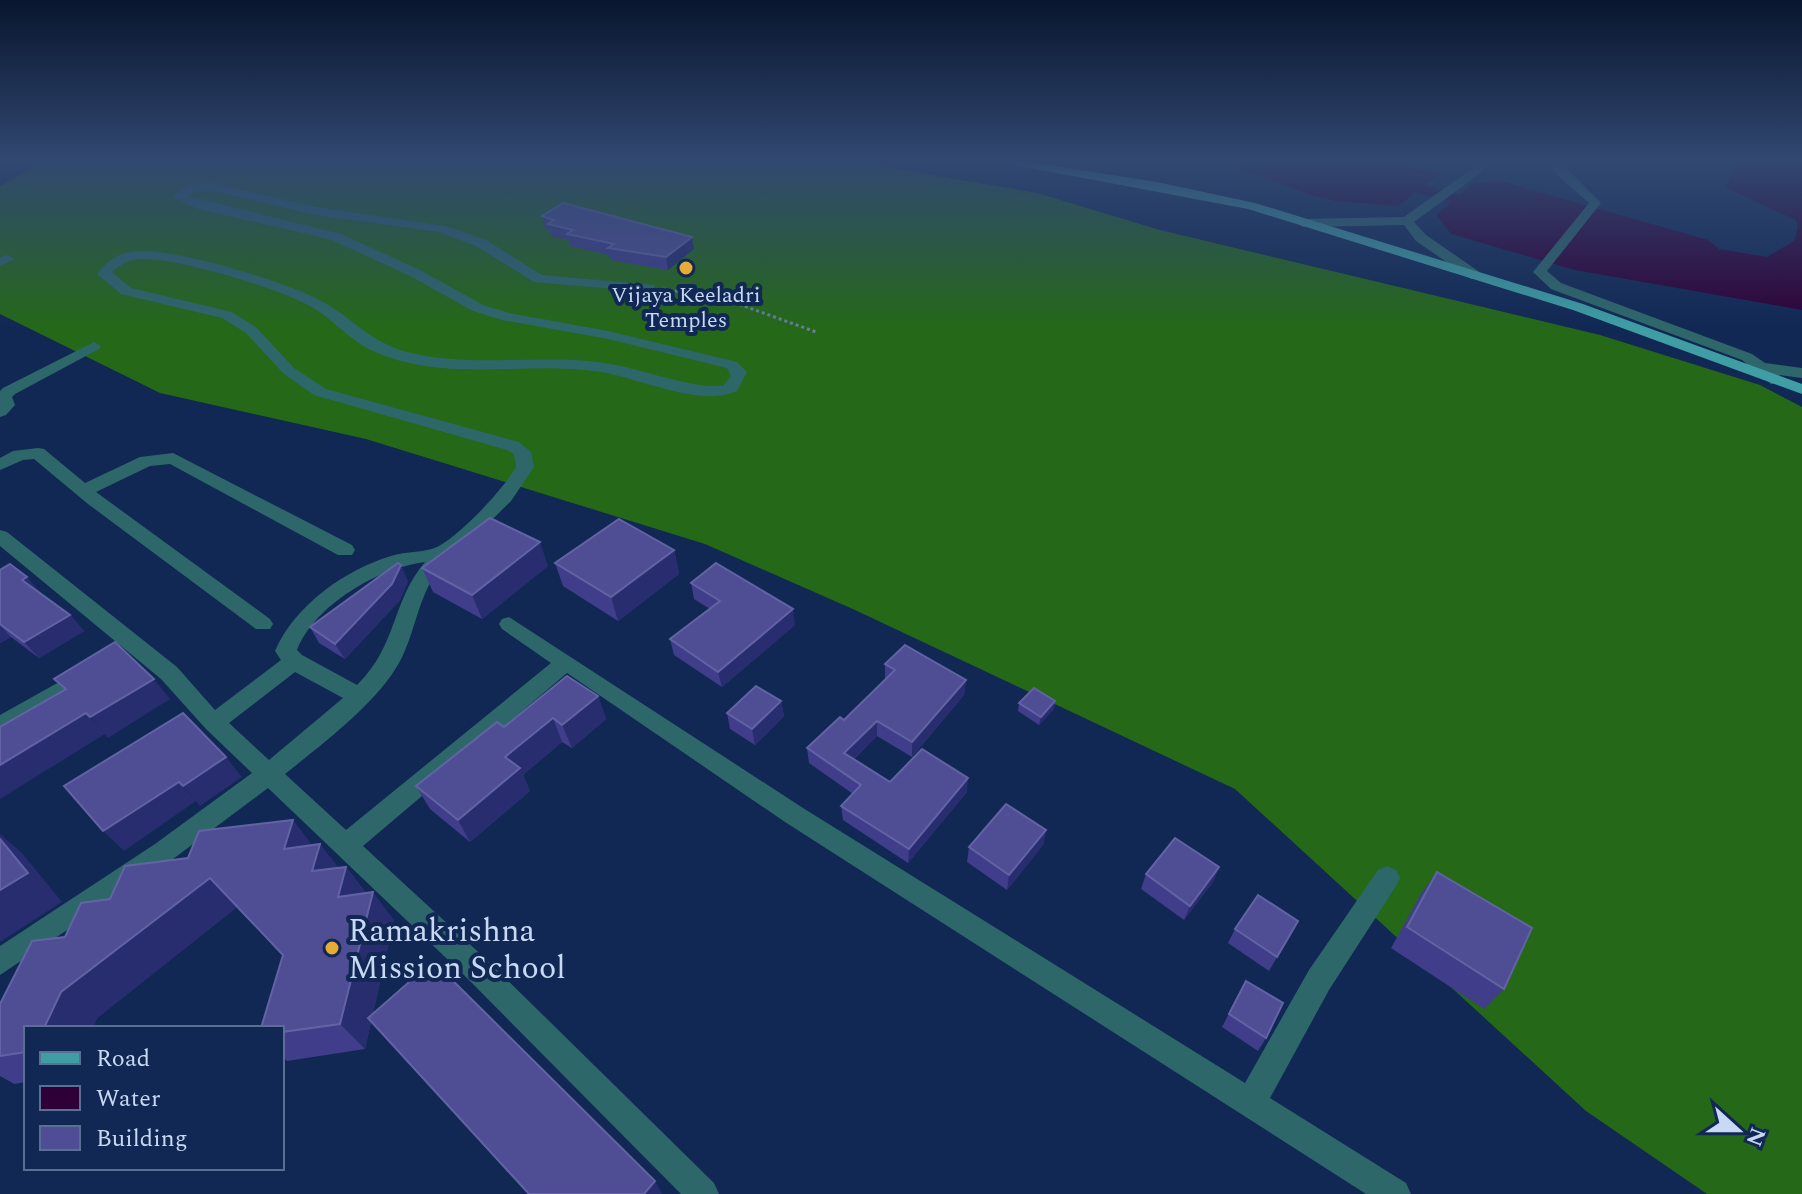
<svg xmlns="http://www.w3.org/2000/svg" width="1802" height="1194" font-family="Spectral,serif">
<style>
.forest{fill:#256818}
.water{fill:#2f0037}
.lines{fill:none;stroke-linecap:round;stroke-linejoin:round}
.canal{fill:#2f0037;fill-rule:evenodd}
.path{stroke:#687da0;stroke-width:3;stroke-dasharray:3 3;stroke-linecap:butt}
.minor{fill:#2e676a;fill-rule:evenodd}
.major{fill:#3e9ea4;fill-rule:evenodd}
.wall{fill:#403d8a}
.shaded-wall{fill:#272d6f}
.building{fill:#4f4e95;stroke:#6263a4;stroke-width:2}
.poi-dot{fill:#e6ac36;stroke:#102853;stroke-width:3}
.labels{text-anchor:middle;stroke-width:8;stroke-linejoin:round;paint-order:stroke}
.far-poi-label{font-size:22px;fill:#c8d9f4;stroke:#102853}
.near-poi-label{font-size:32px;fill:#c8d9f4;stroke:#102853;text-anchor:start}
</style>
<rect width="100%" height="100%" fill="#102853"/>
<path class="forest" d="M45 161H850L1037 193 1160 230 1600 335 1760 385 1802 407V1194H1707L1586 1111 1235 789 855 610 705 544 366 439 160 393 0 314V186Z"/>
<g class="water">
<path d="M1221 161H1401L1418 170 1439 174 1398 206 1336 201 1313 196Z"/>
<path d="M1736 161H1802V310L1575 270 1451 234 1436 215 1473 183 1501 181 1708 240 1719 249 1767 257 1794 241 1798 227 1796 220 1724 187 1737 167Z"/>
</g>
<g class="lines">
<path class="canal" d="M1385 175 1497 204 1499 207 1491 212 1380 183 1377 180Z"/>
<path class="path" d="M663 289 722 298 816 332"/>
<g class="minor">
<path d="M1475 161H1487L1482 172 1414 222 1426 235 1481 273V279H1471L1416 241 1404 225 1303 227 1297 223 1303 219 1404 217 1473 168Z"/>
<path d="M1547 161H1559L1601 203 1547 271 1561 283 1752 354 1765 363 1802 368V378L1779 375 1785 381 1783 384H1771L1742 360 1551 289 1533 272 1589 203 1558 176Z"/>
<path d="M213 183 316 207 445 226 486 240 542 275 654 285V291L649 292 534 282 476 246 439 232 316 215 213 191H195L187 196 341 234 420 270 483 305 509 313 608 331 737 362 747 372 737 391C700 408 640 378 601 372 525 360 446 384 373 351 348 340 332 317 308 305 273 287 177 257 139 259 128 260 120 265 112 272L131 288 232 312 256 327 294 368 326 389 519 442 531 452 534 467 511 501 433 578C417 604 414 636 399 663 376 704 321 745 285 774L346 830 551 663 502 629 499 624 502 619 509 617 803 808 1245 1083 1309 970 1378 870 1387 866 1396 870 1400 878 1396 886 1329 990 1270 1098 1406 1183 1411 1194H1366L785 822 567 673 363 846 487 960 714 1183 719 1194H681L467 978 268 788 173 859 0 975V946L155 844 252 773 206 729 161 679 0 546V530L7 532 177 667 215 710 281 660 275 651C295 605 345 570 391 556 405 551 427 553 439 546 462 533 503 490 516 467L514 454 507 450 314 395 284 374 246 333 222 318 121 294 97 274C107 260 120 252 138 251 177 249 284 281 319 300 351 316 371 343 407 352 467 367 527 356 588 361 629 364 666 381 707 386H723L731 376 727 368 608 339 502 320 473 311 410 276 332 240 195 208 172 197 188 185ZM425 562C391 602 398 645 357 685L302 655 297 650C315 605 378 568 425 562ZM295 672 343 698 269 760 229 723Z"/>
<path d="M8 255 15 259 0 266V257Z"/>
<path d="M94 342 101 346 99 349 15 394 12 397 15 405 6 415 0 417V391L3 388Z"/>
<path d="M38 448 44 449 85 483 140 457 173 453 352 545 355 550 352 555H338L170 464 150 466 96 492 270 619 273 624 270 629H256L88 504 34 459 23 460 0 470V458L13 451Z"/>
<path d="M86 667 94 669 97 675 94 681 0 735V715Z"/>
</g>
<path class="major" d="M994 161H1023L1157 182 1255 203 1583 304 1802 384V394L1573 310 1248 209Z"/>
</g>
<g class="wall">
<path d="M542 216 694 249 668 270 611 260 609 255 570 246 569 240 551 236 550 230 545 228Z"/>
<path d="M674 550 679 574 618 621 563 586 555 563Z"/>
<path d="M548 566 482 619 433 592 422 568Z"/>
<path d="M0 570 40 594 70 615 84 631 39 658 11 637 0 643Z"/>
<path d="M408 581 400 600 345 659 319 643 310 627Z"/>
<path d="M691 583 795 625 722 687 674 655 670 639 710 609 694 599Z"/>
<path d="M885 664 966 680 964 695 912 757 877 736 854 759 890 782 967 792 908 863 843 820 841 806 853 794 809 763 807 748 844 720 885 679Z"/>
<path d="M598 696 606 719 572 748 562 742 523 775 530 791 470 842 430 809 416 786 504 727Z"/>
<path d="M781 701 784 716 755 745 730 729 727 713Z"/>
<path d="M1055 701 1054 709 1039 725 1018 711 1019 703Z"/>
<path d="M1046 830 1043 845 1007 890 967 862 969 847Z"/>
<path d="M313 845 338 868 346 867 366 893 394 920 365 1049 287 1061 282 1056 283 955 237 907 97 1018 93 1028H26V1082L14 1084 0 1076V1004L65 937 110 899Z"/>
<path d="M1219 867 1213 882 1184 920 1141 889 1146 874Z"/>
<path d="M1437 872 1504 989 1484 1009 1391 948 1421 894Z"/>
<path d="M1298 921 1269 971 1228 943 1235 929Z"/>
<path d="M1246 981 1266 1038 1258 1051 1222 1027Z"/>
</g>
<g class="shaded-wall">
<path d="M692 237 694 249 668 270 666 257Z"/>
<path d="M540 542 548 566 482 619 472 595Z"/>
<path d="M674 550 679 574 618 621 611 597Z"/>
<path d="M401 565 408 581 400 600 345 659 335 644Z"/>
<path d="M27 577 41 593 22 580Z"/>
<path d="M793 609 795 625 722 687 718 672Z"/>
<path d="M70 615 84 631 39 658 24 642Z"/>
<path d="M0 625 11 637 0 643Z"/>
<path d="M154 679 170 699 108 738 90 717Z"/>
<path d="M966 680 964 695 912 757V742Z"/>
<path d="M598 696 606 719 572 748 562 725Z"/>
<path d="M781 701 784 716 755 745 752 729Z"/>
<path d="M1055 701 1054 709 1039 725 1041 717Z"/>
<path d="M86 713 105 734 0 799V765Z"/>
<path d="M553 718 562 742 523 775 530 791 470 842 458 820 505 757Z"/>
<path d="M877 721V736L845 767 844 753Z"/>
<path d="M226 757 242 777 200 806 183 786Z"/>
<path d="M968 778 967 792 908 863 909 849Z"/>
<path d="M179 782 196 801 124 851 103 831Z"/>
<path d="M293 820 316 850 284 849Z"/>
<path d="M1046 830 1043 845 1007 890 1009 875Z"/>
<path d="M0 834 22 853 62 902 0 942Z"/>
<path d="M320 844 343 873 312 871Z"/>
<path d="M346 867 368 896 338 897Z"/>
<path d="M1219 867 1213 882 1184 920 1190 906Z"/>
<path d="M210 878 237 907 97 1018 93 1028H44L61 992Z"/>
<path d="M373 892 394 920 365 1049 340 1024Z"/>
<path d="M655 1181 662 1194H644Z"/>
</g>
<g class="building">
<path d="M563 203 692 237 666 257 608 248 614 244 567 234 573 230 548 224 554 220 542 216Z"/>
<path d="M490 518 540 542 472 595 422 568Z"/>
<path d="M619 519 674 550 611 597 555 563Z"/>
<path d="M398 563 401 565 392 584 335 644 310 627Z"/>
<path d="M716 563 793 609 718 672 670 639 720 601 691 583Z"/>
<path d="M10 564 27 577 22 580 70 615 24 642 0 624V570Z"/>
<path d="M115 642 154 679 90 717 86 713 0 765V727L66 689 54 679Z"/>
<path d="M905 645 966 680 912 742 877 721 844 753 890 782 922 749 968 778 909 849 841 806 861 785 807 748 840 717 844 720 895 670 885 664Z"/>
<path d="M567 676 598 696 562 725 553 718 505 757 520 768 458 820 416 786 497 722 504 727Z"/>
<path d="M756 686 781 701 752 729 727 713Z"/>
<path d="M1034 688 1055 701 1041 717 1019 703Z"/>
<path d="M183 713 226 757 183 786 179 782 103 831 64 786Z"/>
<path d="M1006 804 1046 830 1009 875 969 847Z"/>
<path d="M293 820 284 849 320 844 312 871 346 867 338 897 373 892 340 1024 282 1032V1028H261L283 955 210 878 61 992 44 1028H26V1052L0 1056V1004L32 941 65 937 81 903 110 899 125 866 188 858 199 831Z"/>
<path d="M1175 838 1219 867 1190 906 1146 874Z"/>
<path d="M0 839 28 873 0 890Z"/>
<path d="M1437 872 1532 928 1504 989 1407 927Z"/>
<path d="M1258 895 1298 921 1277 957 1235 929Z"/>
<path d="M433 961 655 1181 644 1194H529L368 1018Z"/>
<path d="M1246 981 1283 1003 1266 1038 1229 1014Z"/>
</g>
<linearGradient id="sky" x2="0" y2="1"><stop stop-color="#09162e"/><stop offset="0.49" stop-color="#314871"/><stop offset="1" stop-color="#314871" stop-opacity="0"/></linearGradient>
<rect width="1802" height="328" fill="url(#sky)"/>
<g class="poi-dot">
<circle cx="686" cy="268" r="8"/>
<circle cx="332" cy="948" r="8"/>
</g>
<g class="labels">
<g class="far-poi-label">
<text x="686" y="302">Vijaya Keeladri<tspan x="686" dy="25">Temples</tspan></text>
</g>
<g class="near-poi-label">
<text x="348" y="941">Ramakrishna<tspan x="348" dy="37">Mission School</tspan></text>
</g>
</g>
<rect x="24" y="1026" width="260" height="144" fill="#102853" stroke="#5a6f93" stroke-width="2"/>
<rect x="40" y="1052" width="40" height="12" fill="#3e9ea4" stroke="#5a6f93" stroke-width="2"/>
<text x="96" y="1066" font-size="24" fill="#c8d9f4">Road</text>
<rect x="40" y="1086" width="40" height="24" fill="#2f0037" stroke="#5a6f93" stroke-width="2"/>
<text x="96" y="1106" font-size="24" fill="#c8d9f4">Water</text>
<rect x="40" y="1126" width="40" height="24" fill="#4f4e95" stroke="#5a6f93" stroke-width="2"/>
<text x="96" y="1146" font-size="24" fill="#c8d9f4">Building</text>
<g transform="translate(1738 1130) rotate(111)" stroke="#102853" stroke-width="6" paint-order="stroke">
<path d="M0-6L14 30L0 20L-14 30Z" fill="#c8d9f4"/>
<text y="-12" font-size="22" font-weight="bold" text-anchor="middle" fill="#c8d9f4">N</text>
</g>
</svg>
